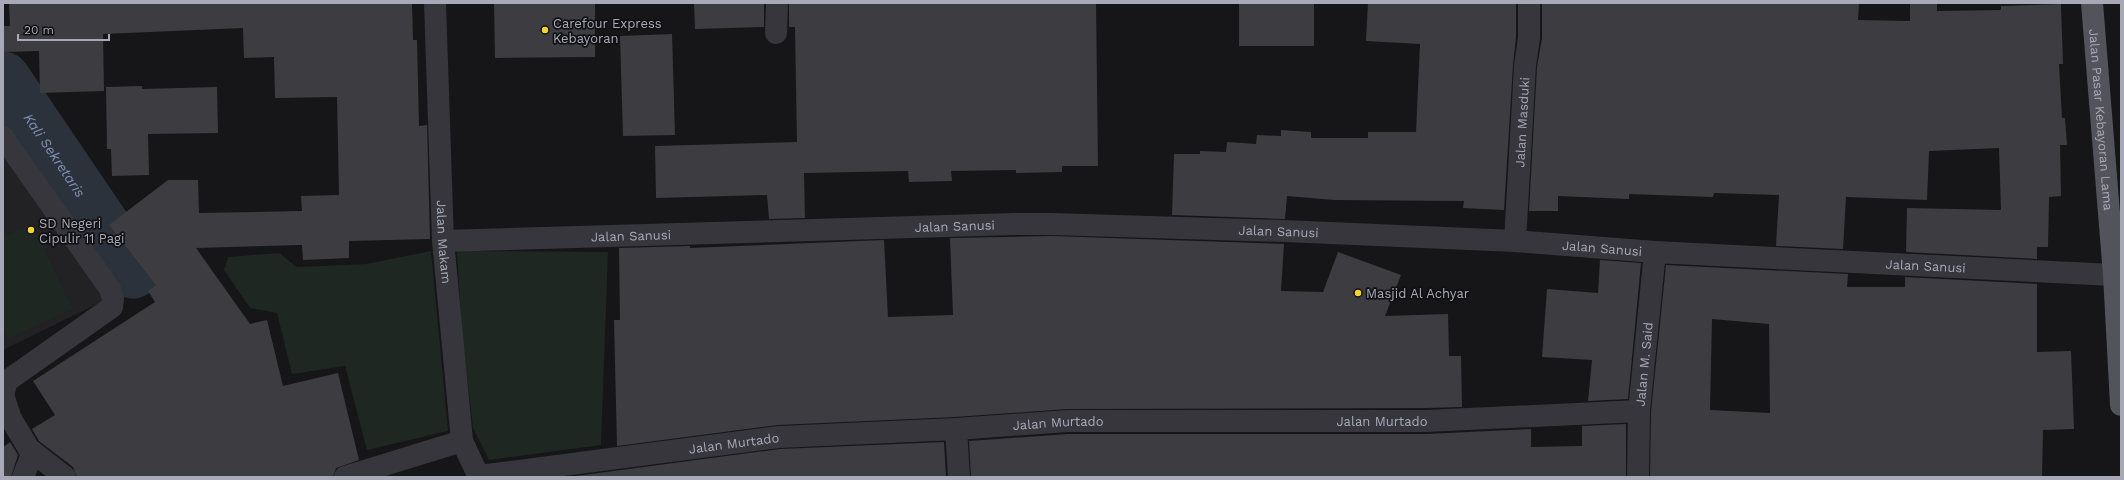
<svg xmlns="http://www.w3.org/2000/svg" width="2124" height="480" font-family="'Work Sans',sans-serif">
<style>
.built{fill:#222124}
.green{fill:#1f2722}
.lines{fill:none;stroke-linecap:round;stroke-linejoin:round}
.river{stroke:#2b323b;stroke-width:55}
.building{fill:#3d3d41;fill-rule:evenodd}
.minor{stroke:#36363c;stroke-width:22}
.major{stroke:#52535b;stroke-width:22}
.poi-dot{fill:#f3d332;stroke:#111012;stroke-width:1.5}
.labels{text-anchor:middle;stroke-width:3.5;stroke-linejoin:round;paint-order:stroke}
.poi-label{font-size:13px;fill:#a7a9b7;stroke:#111012;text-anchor:start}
.street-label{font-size:13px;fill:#a7a9b7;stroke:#111012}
.water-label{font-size:14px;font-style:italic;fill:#7e91b3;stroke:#111012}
</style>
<rect width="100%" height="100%" fill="#161517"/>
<path class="built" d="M10 156 105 300 3 350V159Z"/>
<g class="green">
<path d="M32 223 73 309 8 339 3 329V237Z"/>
<path d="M431 251 448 431 367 450 345 366 292 374 277 313 250 308 224 270 228 257 279 253 297 267 366 264Z"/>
<path d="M457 251 608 252 601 445 489 460 473 428 462 334Z"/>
</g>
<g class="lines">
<path class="river" id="s1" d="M3 79 133 271"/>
</g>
<g class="building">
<path d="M9 3H412L413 40H417L419 126 427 125 430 239 349 241V258L303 260 302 245 196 248 250 324 267 320 283 386 338 373 359 460 336 468 333 477H77L73 467 39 441 32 429 55 415 33 381 155 302 148 291 156 285 109 225 168 180H198L199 213 302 211 301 196 339 195 337 97 275 98 274 57 244 58 243 28 103 34 104 91 40 93 39 51 3 52V26H10Z"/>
<path d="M494 3H595V57L495 58Z"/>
<path d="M694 3H764V27L695 29Z"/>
<path d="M789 3H1096L1098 166H1062V172L1016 173V170L951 171 952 181 909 182 908 171 804 173 805 218 769 219 767 195 656 198 655 146 797 142 795 27H789Z"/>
<rect x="1239" y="3" width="75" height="43"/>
<path d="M1368 3H1516V37L1513 65 1504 210 1463 208 1464 201 1334 200 1287 196 1285 219 1172 215 1174 154H1200V151L1226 152 1227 142 1256 144 1257 135 1281 136V130L1311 132V138H1368V132H1416L1420 44 1366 41Z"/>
<path d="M1542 3H1859L1858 20 1910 21V3H1937V11L2001 10V6L2061 4 2063 64H2059L2062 118H2065L2067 145H2060L2061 196 2049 197 2048 247H2037V259L1906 252 1907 208 2001 210 1999 148 1929 151 1927 200 1846 197 1843 249 1776 246 1779 195 1714 193 1713 197 1629 194V199L1558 196V211H1529L1537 67 1542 38Z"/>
<path d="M672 34 675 135 623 136 620 36Z"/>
<path d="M142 86V89L217 87 218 133 148 134 149 175 112 176 111 149H107L106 87Z"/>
<path d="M1051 236 1284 244 1281 291 1323 292 1338 252 1401 275 1385 316 1448 314 1449 356H1461L1462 407 1426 408 1067 409 955 417 778 425 617 446 614 320H620L619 248 690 246V248L884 240 888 317 953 315 950 238Z"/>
<path d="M1600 260 1641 263 1628 399 1588 401 1592 360 1542 357 1547 289 1598 293Z"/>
<path d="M1666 265 1848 274 1847 287H1905V277L2037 284V352L2071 351 2074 429 2043 430 2042 477H1650L1651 412ZM1712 319 1769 324 1770 413 1710 410Z"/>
<path d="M1626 424V477H971L969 441 1068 434H1426L1531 429V447L1582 446V426Z"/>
<path d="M10 442 18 455 11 477H3V447Z"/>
<path d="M944 442 946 477H568L780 449Z"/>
</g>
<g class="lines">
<g class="minor">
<path id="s2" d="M435 3 443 241 462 441 479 477"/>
<path d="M776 33 777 3"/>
<path d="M3 137 110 289 113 299 112 307 7 381 3 395"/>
<path id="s3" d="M443 241 1014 224H1051L1284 231 1515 241 1655 252 2114 275"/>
<path id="s4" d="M1515 241 1525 66 1529 38V3"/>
<path d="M3 395 11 419 29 449 65 477"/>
<path d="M956 429 959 477"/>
<path id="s5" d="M479 476 779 437 956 429 1068 421H1426L1639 411"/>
<path d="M23 477 33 452"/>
<path d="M345 477 462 441"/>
<path id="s6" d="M1638 477 1639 411 1655 252"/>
</g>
<path class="major" id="s7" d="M2092 3 2114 275 2121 405"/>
</g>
<g class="poi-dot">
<circle cx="545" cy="30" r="4"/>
<circle cx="31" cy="230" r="4"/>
<circle cx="1358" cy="293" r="4"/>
</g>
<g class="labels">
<g class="poi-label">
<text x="553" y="28">Carefour Express<tspan x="553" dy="15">Kebayoran</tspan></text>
<text x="39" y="228">SD Negeri<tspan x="39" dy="15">Cipulir 11 Pagi</tspan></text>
<text x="1366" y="298">Masjid Al Achyar</text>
</g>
<g class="street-label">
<text dy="5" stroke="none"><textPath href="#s7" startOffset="117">Jalan Pasar Kebayoran Lama</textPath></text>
<text dy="5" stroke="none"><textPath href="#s4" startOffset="119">Jalan Masduki</textPath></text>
<text dy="5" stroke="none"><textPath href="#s3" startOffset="512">Jalan Sanusi</textPath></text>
<text dy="5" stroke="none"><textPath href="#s3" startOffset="836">Jalan Sanusi</textPath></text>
<text dy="5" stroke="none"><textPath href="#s3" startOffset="188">Jalan Sanusi</textPath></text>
<text dy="5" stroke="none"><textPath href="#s2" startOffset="239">Jalan Makam</textPath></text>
<text dy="5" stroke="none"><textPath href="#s3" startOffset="1160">Jalan Sanusi</textPath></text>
<text dy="5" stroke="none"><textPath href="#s3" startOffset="1484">Jalan Sanusi</textPath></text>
<text dy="5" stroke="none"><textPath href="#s6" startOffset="113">Jalan M. Said</textPath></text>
<text dy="5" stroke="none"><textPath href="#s5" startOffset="906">Jalan Murtado</textPath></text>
<text dy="5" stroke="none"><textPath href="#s5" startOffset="582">Jalan Murtado</textPath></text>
<text dy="5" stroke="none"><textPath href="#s5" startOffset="257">Jalan Murtado</textPath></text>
</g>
<g class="water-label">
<text dy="5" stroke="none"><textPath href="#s1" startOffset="92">Kali Sekretaris</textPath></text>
</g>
</g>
<rect width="2124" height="480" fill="none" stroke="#a7a9b7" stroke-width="8"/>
<path d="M18 34v6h91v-6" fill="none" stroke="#a7a9b7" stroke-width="2"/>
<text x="24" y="34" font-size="12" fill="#a7a9b7" stroke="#111012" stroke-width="3" paint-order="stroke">20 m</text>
</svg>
